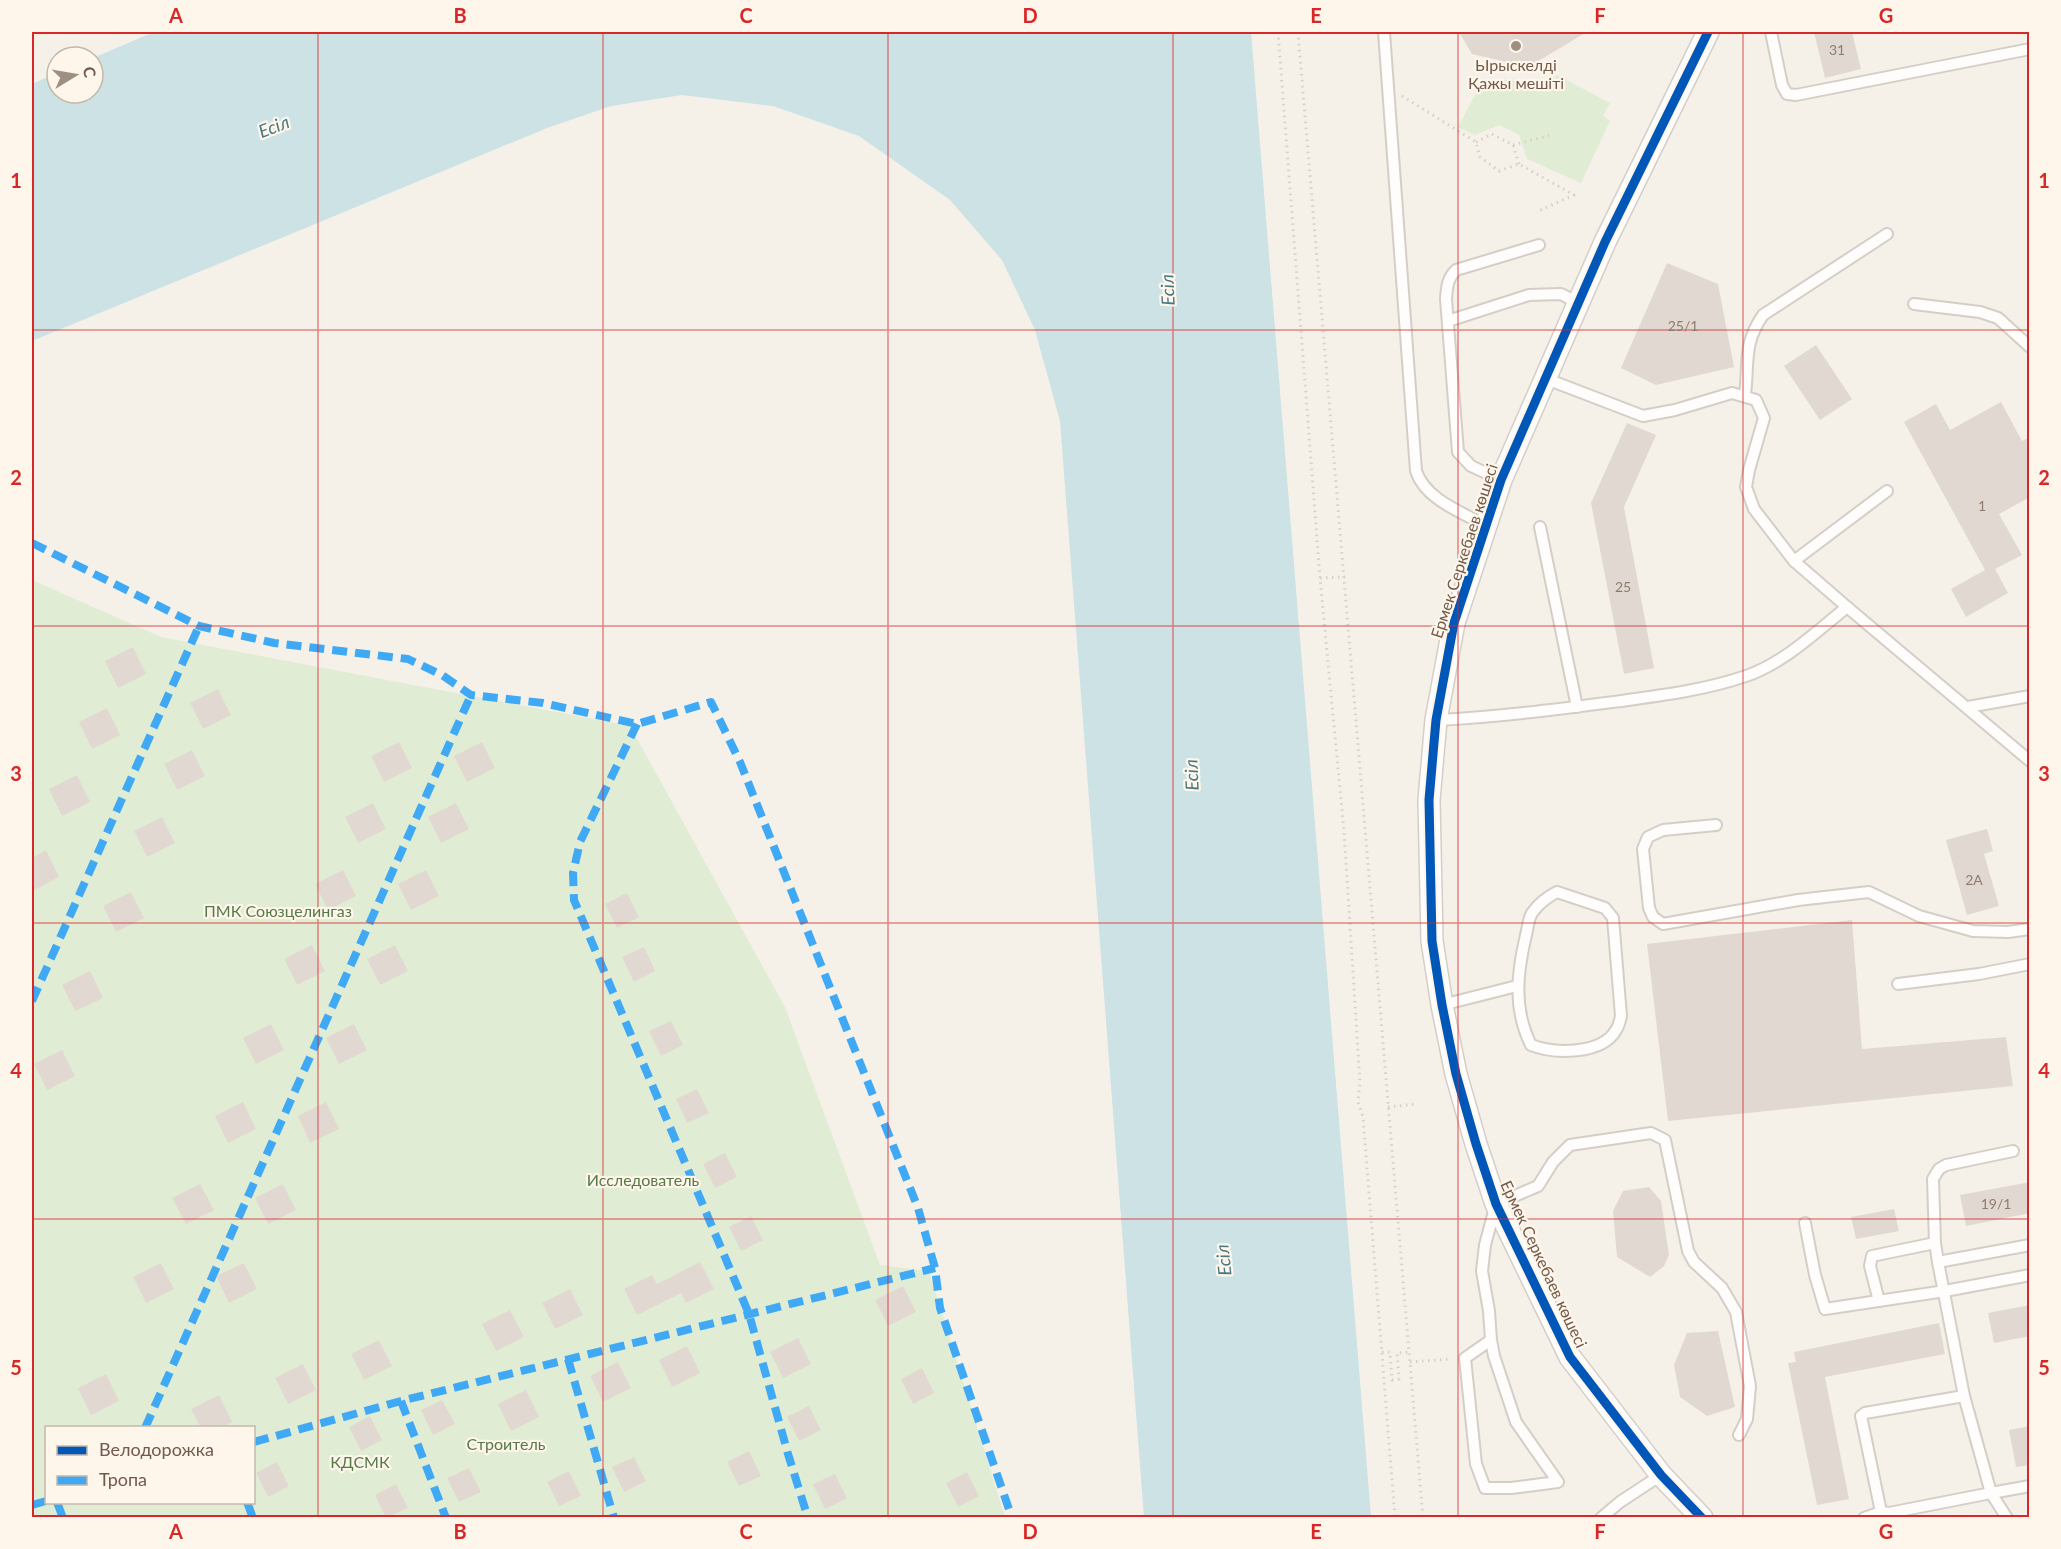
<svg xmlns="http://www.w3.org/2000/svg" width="2061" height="1549" font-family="Lato,sans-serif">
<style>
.green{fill:#e1ecd4;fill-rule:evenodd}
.water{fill:#cce2e4}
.building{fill:#e1d9d1}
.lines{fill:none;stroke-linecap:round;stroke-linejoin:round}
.service-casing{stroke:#d4cec7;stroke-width:14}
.minor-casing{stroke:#d4cec7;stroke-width:24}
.path{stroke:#d6cfca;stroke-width:3;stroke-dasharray:1.5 4.5;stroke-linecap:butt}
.service{stroke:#fefdfc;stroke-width:10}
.minor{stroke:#fefdfc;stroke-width:21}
.quiet{stroke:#3fa9f5;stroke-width:8;stroke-dasharray:15 8;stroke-linecap:butt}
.cycleway-casing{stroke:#fef6ea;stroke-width:13}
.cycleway{stroke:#0057b8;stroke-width:9}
.grid{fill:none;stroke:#d62828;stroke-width:1.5;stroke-opacity:0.55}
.poi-dot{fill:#9f8f82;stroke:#fef6ea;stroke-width:2}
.labels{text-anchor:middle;stroke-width:4.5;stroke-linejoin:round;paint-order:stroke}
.number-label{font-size:14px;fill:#8f7c6f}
.poi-label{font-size:16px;fill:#715a4b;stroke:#fef6ea}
.street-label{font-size:16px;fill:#715a4b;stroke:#fef6ea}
.park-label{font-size:16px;fill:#557b47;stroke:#fef6ea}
.water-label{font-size:18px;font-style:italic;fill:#477883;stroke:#fef6ea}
.neatline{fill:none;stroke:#d62828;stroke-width:2}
.grid-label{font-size:20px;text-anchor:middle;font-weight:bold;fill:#d62828}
</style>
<rect width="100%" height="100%" fill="#f5f1e9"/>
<g class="green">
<path d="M1557 75 1610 103 1603 116 1610 121 1581 183 1527 159 1519 135 1499 125 1475 135 1458 127 1483 80C1504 79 1521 79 1540 90Z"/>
<path d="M32 580 161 637 630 726 785 1007 880 1265 929 1271 1005 1517H32ZM46 1428H254V1502H46Z"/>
</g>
<path class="water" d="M154 32H1251L1371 1517H1144L1060 421 1035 330 1002 260 950 200 859 136 773 106 682 95 611 106 547 128 32 341V84L57 73V93H93V58Z"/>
<g class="building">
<path d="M1459 32H1587L1528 67 1472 54Z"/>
<path d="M1814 32H1852L1861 69 1825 78Z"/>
<path d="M1667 263 1718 284 1734 367 1656 385 1621 368Z"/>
<path d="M1816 345 1852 399 1820 420 1784 366Z"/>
<path d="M2001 402 2022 441 2030 437V497L1999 514 2022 555 1995 569 2008 593 1966 617 1951 589 1985 570 1904 422 1936 404 1950 430Z"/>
<path d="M1627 423 1656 435 1624 507 1654 668 1624 674 1591 503Z"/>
<path d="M133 647 146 674 118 688 105 661Z"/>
<path d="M218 689 231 715 203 729 190 703Z"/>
<path d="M107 708 120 735 92 749 79 722Z"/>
<path d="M399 742 412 768 384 782 371 756Z"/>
<path d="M482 742 495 768 467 782 454 756Z"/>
<path d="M192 750 205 776 177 790 164 764Z"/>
<path d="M77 775 90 802 62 816 49 789Z"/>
<path d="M373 803 386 829 358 843 345 817Z"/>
<path d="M456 803 469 829 441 843 428 817Z"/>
<path d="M162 817 175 843 147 857 134 831Z"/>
<path d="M1987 829 1993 851 1984 854 1999 906 1967 915 1946 840Z"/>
<path d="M46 850 59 877 32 891V858Z"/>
<path d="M343 870 356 896 328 910 315 884Z"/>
<path d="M426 870 439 896 411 910 398 884Z"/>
<path d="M131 892 144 918 116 932 103 906Z"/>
<path d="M627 893 639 917 617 928 605 904Z"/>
<path d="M1852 920 1862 1049 2006 1037 2013 1086 1668 1121 1647 944Z"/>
<path d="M312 945 325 971 297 985 284 959Z"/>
<path d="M395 945 408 971 380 985 367 959Z"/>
<path d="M644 947 655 971 634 982 622 957Z"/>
<path d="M90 971 103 998 75 1011 62 985Z"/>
<path d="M671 1021 683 1045 661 1056 649 1031Z"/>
<path d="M271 1024 284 1050 256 1064 243 1038Z"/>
<path d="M354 1024 367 1050 339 1064 326 1038Z"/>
<path d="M62 1050 75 1076 47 1090 34 1064Z"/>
<path d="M697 1089 709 1113 687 1123 676 1099Z"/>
<path d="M243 1102 256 1129 228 1143 215 1116Z"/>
<path d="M326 1102 339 1129 310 1143 298 1116Z"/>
<path d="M725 1153 737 1177 715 1188 703 1164Z"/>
<path d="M2030 1182V1213L1966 1226 1960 1195Z"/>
<path d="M200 1184 214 1210 186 1224 172 1198Z"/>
<path d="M283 1184 296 1210 268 1224 255 1198Z"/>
<path d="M1649 1187 1661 1201 1669 1255 1664 1266 1650 1277 1617 1257 1613 1211 1623 1191Z"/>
<path d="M1894 1209 1899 1231 1856 1239 1851 1217Z"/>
<path d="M751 1216 763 1240 741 1251 729 1227Z"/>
<path d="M700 1262 714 1289 686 1303 681 1293 637 1315 624 1289 652 1275 657 1284Z"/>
<path d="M161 1263 174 1289 146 1303 133 1277Z"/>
<path d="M244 1263 257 1289 229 1303 216 1276Z"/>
<path d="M903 1286 916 1312 888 1326 875 1300Z"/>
<path d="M570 1289 583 1315 555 1329 542 1303Z"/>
<path d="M2030 1305V1336L1994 1343 1988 1313Z"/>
<path d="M510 1310 524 1337 496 1351 482 1324Z"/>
<path d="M1939 1323 1945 1354 1825 1377 1849 1499 1817 1505 1788 1363 1796 1362 1794 1352Z"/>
<path d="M1718 1331 1735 1407 1707 1416 1680 1397 1674 1365 1687 1333Z"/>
<path d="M798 1338 811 1364 783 1378 770 1352Z"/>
<path d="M379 1340 392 1366 364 1380 351 1354Z"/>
<path d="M687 1346 700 1373 672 1387 659 1360Z"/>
<path d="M618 1362 631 1388 603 1402 590 1376Z"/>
<path d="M303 1364 316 1390 288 1404 275 1378Z"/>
<path d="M922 1368 934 1393 913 1404 901 1379Z"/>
<path d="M106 1374 119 1401 91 1415 78 1388Z"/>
<path d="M526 1390 539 1417 511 1431 498 1404Z"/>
<path d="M219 1395 232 1422 221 1428H201L191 1409Z"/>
<path d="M442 1400 455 1424 433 1435 421 1410Z"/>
<path d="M809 1406 821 1430 799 1441 787 1417Z"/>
<path d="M370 1416 382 1440 361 1451 349 1427Z"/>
<path d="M2030 1426V1465L2016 1467 2009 1430Z"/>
<path d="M749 1451 761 1476 739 1486 727 1462Z"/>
<path d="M634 1457 646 1481 624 1492 612 1467Z"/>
<path d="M277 1462 289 1486 268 1497 256 1473Z"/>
<path d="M469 1468 481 1492 459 1502 447 1478Z"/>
<path d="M569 1471 581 1496 559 1506 547 1482Z"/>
<path d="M967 1472 979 1496 958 1507 946 1483Z"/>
<path d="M835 1474 847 1498 825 1509 813 1484Z"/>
<path d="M396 1484 408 1508 386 1518 375 1495Z"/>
</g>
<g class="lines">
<defs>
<g id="service">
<path d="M1384 32 1416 471C1425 499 1461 512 1485 525"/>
<path d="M1771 32 1782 85 1787 94 1796 95 2030 49"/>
<path d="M1914 304 1980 312 1998 318 2030 347"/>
<path d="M1448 321 1529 295 1561 294 1578 303"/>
<path d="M1544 378 1643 416 1675 410 1732 393 1756 400 1764 418 1749 470 1746 487 1754 509 1794 561 1847 607 2030 761"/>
<path d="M1745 395C1749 361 1743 344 1763 315L1887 234"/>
<path d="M1501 480 1471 466 1458 452 1446 299C1447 287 1447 279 1456 270L1539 245"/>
<path d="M1540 527 1577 707"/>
<path d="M1794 561 1887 491"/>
<path d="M1968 707 2030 696"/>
<path d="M1436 720C1498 717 1559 709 1621 701 1663 695 1705 690 1746 676 1784 663 1816 632 1847 607"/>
<path d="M1716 825 1663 830 1648 837 1643 849 1649 908 1653 917 1663 924 1798 900 1869 892 1919 916 1973 931 2008 932 2030 929"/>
<path d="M1557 892 1605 908 1613 918 1621 1016C1620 1020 1619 1026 1616 1030 1602 1055 1554 1054 1531 1045 1513 1009 1517 973 1526 935 1528 928 1528 919 1532 913 1539 903 1547 897 1557 892Z"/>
<path d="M1898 984 1979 974 2030 964"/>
<path d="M1442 1005 1517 986"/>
<path d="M1805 1223 1815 1275 1825 1309 1945 1291 2030 1275"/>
<path d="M2030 1245 1938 1262 1964 1396 1991 1493 2030 1486"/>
<path d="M1938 1262 1935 1243 1933 1179 1939 1169 1946 1165 2013 1151"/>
<path d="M1879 1301 1870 1266 1872 1256 1935 1243"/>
<path d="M1491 1340 1465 1358 1476 1464 1485 1488H1511L1558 1482 1516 1422 1494 1356 1491 1340 1489 1311 1482 1271 1485 1245 1496 1204 1538 1186 1553 1162 1570 1145 1651 1133 1665 1140 1688 1251 1694 1262 1722 1288 1736 1312 1750 1386 1747 1419 1739 1435"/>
<path d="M1881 1512 1861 1416 1865 1413 1964 1396"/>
<path d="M1601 1518 1620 1502 1661 1475"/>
<path d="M1864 1518 1881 1512 1889 1513 1991 1493 2007 1518"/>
</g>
<path id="minor" d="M1702 1518 1661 1475 1570 1357 1496 1204 1476 1144 1456 1074 1442 1005 1432 941 1429 800 1436 720 1454 623 1501 480 1605 242 1708 32"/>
</defs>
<use href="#service" class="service-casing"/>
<use href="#minor" class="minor-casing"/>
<g class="path">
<path d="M1278 32 1320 578 1344 831 1360 1083 1358 1102 1363 1117 1395 1518"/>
<path d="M1298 32 1423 1518"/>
<path d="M1402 96 1476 142 1480 157 1499 171 1519 164 1574 195 1536 212"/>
<path d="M1476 142 1492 134 1513 145 1519 164"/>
<path d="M1513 145 1551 135"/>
<path d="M1320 578 1345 577"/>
<path d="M1388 1107 1416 1104"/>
<path d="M1382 1352H1390L1392 1380 1399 1379 1397 1353 1408 1352"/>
<path d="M1410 1362 1451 1359"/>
</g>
<use href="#service" class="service"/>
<use href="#minor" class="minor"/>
<g class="quiet">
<path d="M32 543 199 626 274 643 408 659 442 675 471 695 543 703 637 724 711 702 740 762 918 1208 935 1268 940 1308 1012 1518"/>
<path d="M637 724 580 842 573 873 574 900 749 1314 788 1454 808 1518"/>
<path d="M32 1001 199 626"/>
<path d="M568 1359 614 1518"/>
<path d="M401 1401 446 1518"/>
<path d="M145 1428 471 695"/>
<path d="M254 1442 401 1401 935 1268"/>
<path d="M57 1502 63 1518"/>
<path d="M247 1502 253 1518"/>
<path d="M32 1505 46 1501"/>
</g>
<defs>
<path id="cycleway" d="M1702 1518 1661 1475 1570 1357 1496 1204 1476 1144 1456 1074 1442 1005 1432 941 1429 800 1436 720 1454 623 1501 480 1605 242 1708 32"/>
</defs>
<use href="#cycleway" class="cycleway-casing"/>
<use href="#cycleway" class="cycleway"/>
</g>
<path class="grid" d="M318 32V1518M603 32V1518M888 32V1518M1173 32V1518M1458 32V1518M1743 32V1518M32 330H2030M32 626H2030M32 923H2030M32 1219H2030"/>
<circle class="poi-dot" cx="1516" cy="46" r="6"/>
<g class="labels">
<g class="number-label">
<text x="1837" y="55">31</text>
<text x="1683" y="331">25/1</text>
<text x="1982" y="511">1</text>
<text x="1623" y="592">25</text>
<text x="1974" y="885">2А</text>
<text x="1996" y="1209">19/1</text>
</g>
<g class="poi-label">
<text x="1516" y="71">Ырыскелді<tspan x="1516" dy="18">Қажы мешіті</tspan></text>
</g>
<g class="street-label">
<text transform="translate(1464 551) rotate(-72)" y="6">Ермек Серкебаев көшесі</text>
<text transform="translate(1544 1264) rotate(65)" y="6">Ермек Серкебаев көшесі</text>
</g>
<g class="park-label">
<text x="278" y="917">ПМК Союзцелингаз</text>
<text x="643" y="1186">Исследователь</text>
<text x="506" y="1450">Строитель</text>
<text x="360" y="1468">КДСМК</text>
</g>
<g class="water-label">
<text transform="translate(274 127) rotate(-21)" y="6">Есіл</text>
<text transform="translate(1168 290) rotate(-93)" y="6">Есіл</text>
<text transform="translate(1192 775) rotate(-93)" y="6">Есіл</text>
<text transform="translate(1224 1260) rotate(-96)" y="6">Есіл</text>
</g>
</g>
<rect width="2061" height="1549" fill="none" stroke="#fef6ea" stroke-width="66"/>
<rect x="45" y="1426" width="210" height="78" fill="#fef6ea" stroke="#c6b8aa" stroke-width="1.5"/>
<rect x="57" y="1446" width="30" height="9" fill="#0057b8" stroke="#c6b8aa" stroke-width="1.5"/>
<text x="99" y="1456" font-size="18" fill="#715a4b">Велодорожка</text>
<rect x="57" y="1476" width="30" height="9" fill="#3fa9f5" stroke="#c6b8aa" stroke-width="1.5"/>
<text x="99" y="1486" font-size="18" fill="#715a4b">Тропа</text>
<g transform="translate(75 75) rotate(79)"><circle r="28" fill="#fef6ea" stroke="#c6b8aa" stroke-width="1.5"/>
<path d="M0-4.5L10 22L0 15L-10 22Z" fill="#9f8f82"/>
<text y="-9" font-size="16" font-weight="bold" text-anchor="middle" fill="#715a4b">С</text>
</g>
<rect x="33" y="33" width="1995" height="1483" class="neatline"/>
<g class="grid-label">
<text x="176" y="23">A</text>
<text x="460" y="23">B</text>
<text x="746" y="23">C</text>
<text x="1030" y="23">D</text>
<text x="1316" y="23">E</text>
<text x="1600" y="23">F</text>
<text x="1886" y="23">G</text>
<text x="16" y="188">1</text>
<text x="2044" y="188">1</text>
<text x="16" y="485">2</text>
<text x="2044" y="485">2</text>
<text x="16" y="781">3</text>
<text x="2044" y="781">3</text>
<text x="16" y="1078">4</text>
<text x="2044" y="1078">4</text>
<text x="16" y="1375">5</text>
<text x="2044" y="1375">5</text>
<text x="176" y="1539">A</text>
<text x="460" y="1539">B</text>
<text x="746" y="1539">C</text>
<text x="1030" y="1539">D</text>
<text x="1316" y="1539">E</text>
<text x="1600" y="1539">F</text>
<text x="1886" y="1539">G</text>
</g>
</svg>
